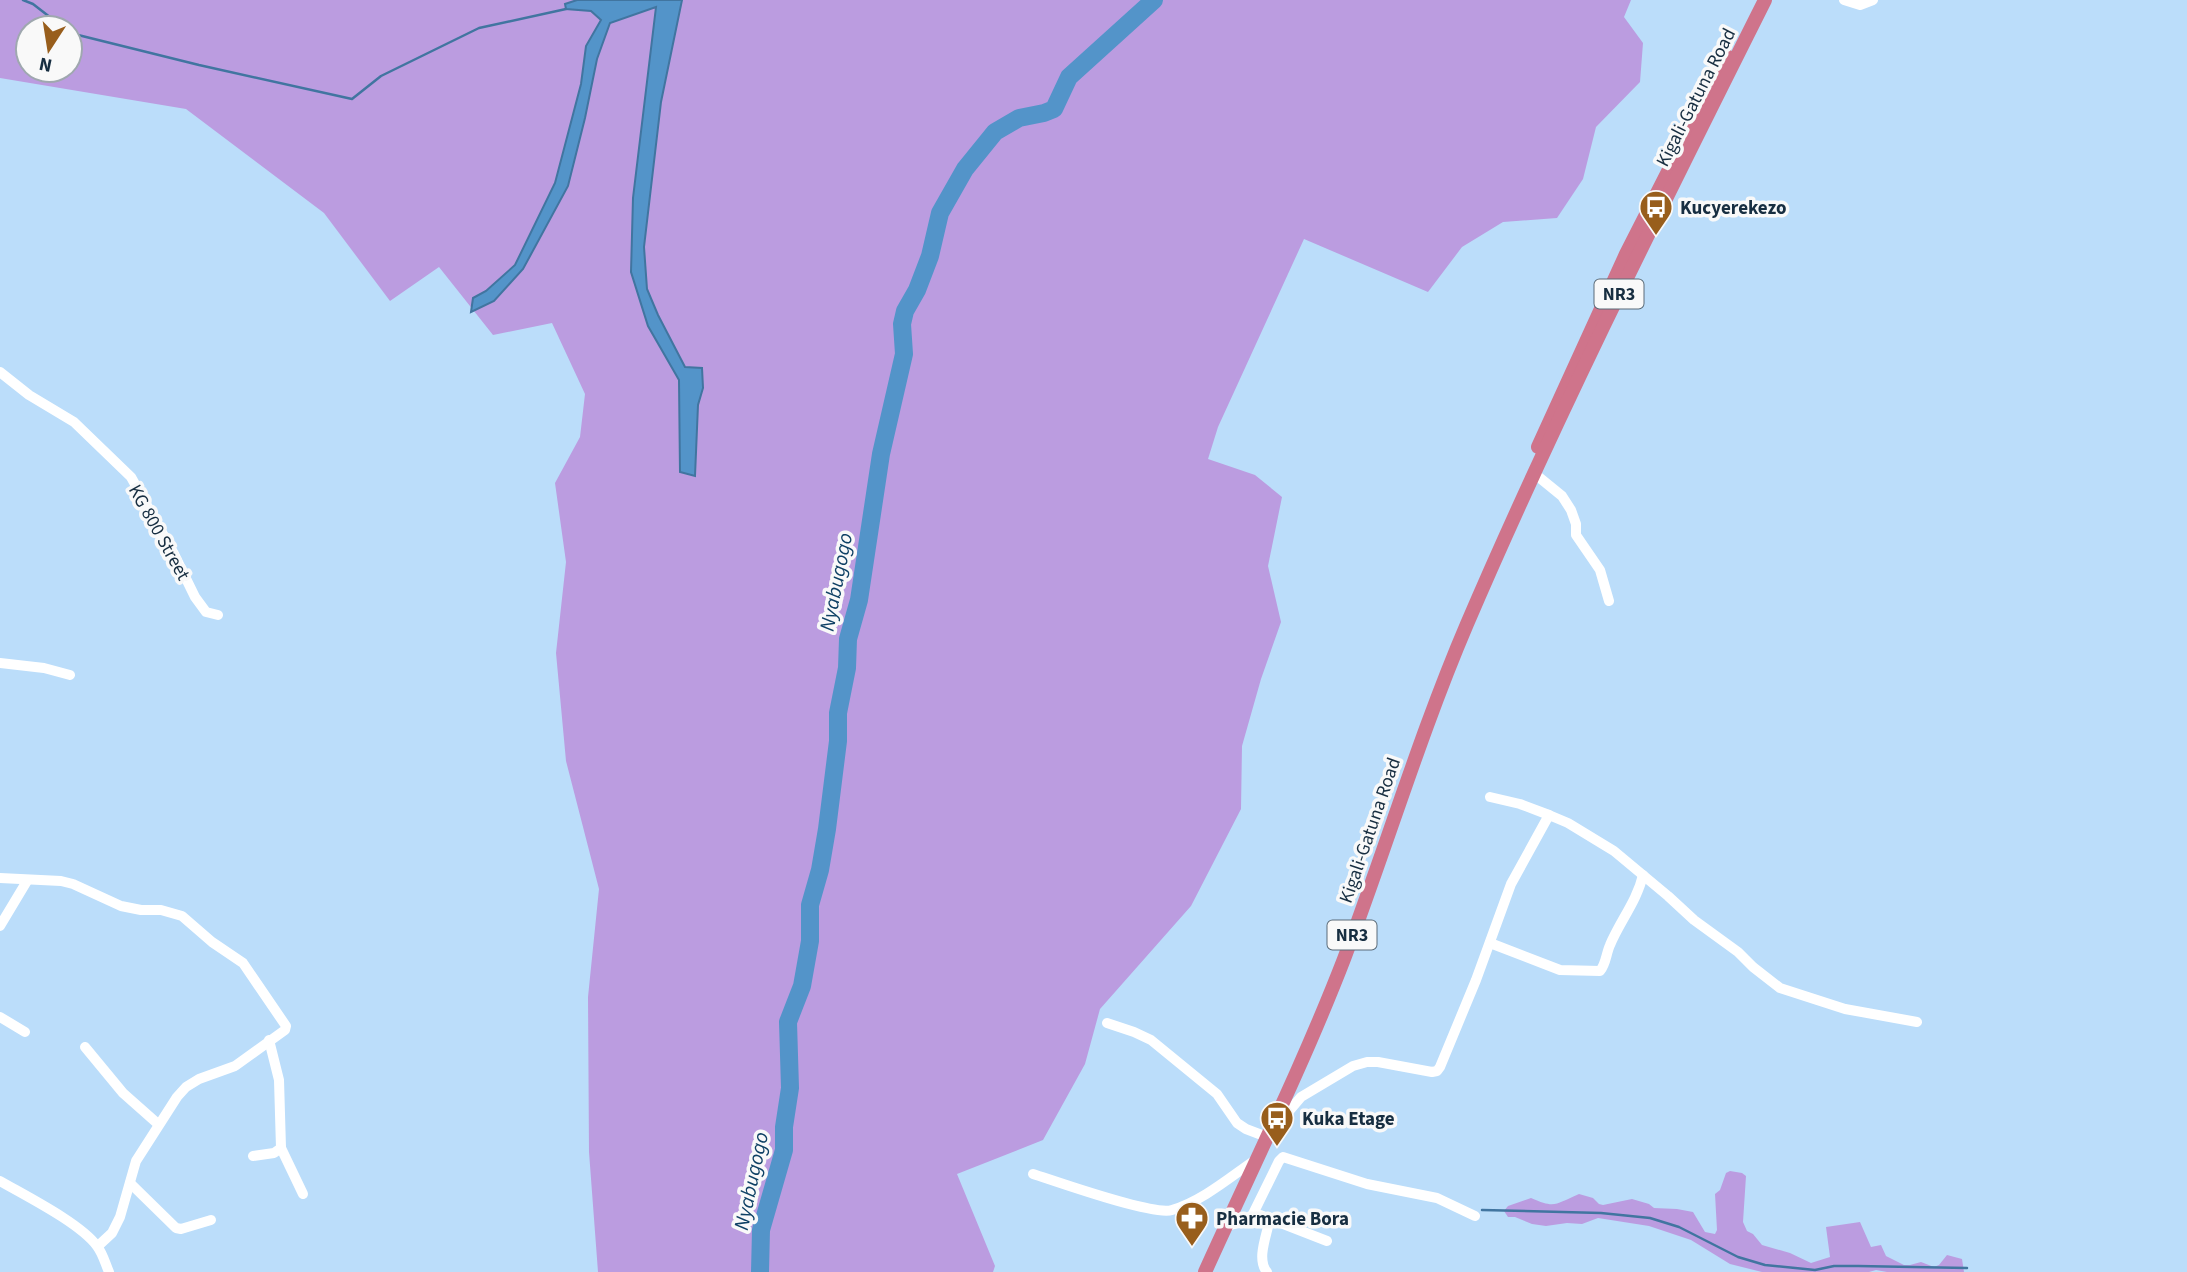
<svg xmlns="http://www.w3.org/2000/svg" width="2187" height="1272" font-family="'Source Sans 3',sans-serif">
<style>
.green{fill:#bb9ce0;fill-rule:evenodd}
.water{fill:#5394c9;stroke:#4175a0;stroke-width:2}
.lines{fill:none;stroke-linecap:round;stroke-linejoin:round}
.stream{stroke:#4175a0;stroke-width:2.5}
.river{stroke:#5394c9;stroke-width:18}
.minor{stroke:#fff;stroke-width:10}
.highway{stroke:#cf748b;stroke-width:14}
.labels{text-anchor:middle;stroke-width:7;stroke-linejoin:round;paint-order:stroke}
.shield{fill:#f9f9f9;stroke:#5b6b78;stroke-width:2}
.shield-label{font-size:18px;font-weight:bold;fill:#172e41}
.street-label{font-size:19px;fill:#172e41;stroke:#f9f9f9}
.poi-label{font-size:19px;font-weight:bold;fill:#172e41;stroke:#f9f9f9;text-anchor:start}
.water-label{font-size:21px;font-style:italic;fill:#0f4165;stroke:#f9f9f9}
</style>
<rect width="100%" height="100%" fill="#bbddfa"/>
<g class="green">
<path d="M0 0H1631L1624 17 1643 43 1640 82 1596 127 1583 179 1557 218 1503 222 1462 247 1428 292 1304 239 1218 427 1208 459 1255 475 1282 497 1268 566 1281 622 1261 679 1242 746 1241 809 1191 906 1100 1009 1085 1064 1043 1140 957 1174 995 1266 993 1272H598L589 1152 588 997 599 889 566 761 556 653 566 562 555 483 580 437 585 394 552 323 493 335 439 267 390 301 324 213 186 109 0 78ZM28 28H70V70H28Z"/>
<path d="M1730 1171 1742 1173 1746 1176 1743 1222 1747 1231 1753 1234 1762 1245 1790 1253 1811 1263 1830 1257 1826 1227 1860 1222 1871 1247 1881 1245 1886 1256 1904 1265H1910L1921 1262 1934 1267 1939 1265 1947 1255 1962 1259 1964 1272H1887L1876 1270 1869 1272H1762L1730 1264 1691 1240 1649 1226 1598 1218 1582 1224 1567 1223 1546 1226 1532 1224 1515 1217H1508L1504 1211 1508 1206 1531 1198C1556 1209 1555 1204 1579 1194L1593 1198 1599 1204 1603 1205 1632 1199 1649 1204 1654 1208 1677 1209 1693 1212 1705 1232 1715 1234 1717 1230 1715 1194 1720 1190 1726 1173Z"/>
</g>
<path class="water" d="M577 0H682L661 102 644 247 647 289 658 315 685 367 702 368 703 388 698 405 695 476 680 472 679 380 648 326 631 272 633 198 656 7 610 23 597 59 585 118 568 186 523 269 494 301 471 312 473 298 486 291 515 265 555 183 581 84 586 46 601 20 591 11 566 9 565 4Z"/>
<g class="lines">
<g class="stream">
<path d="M23 0 33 4 64 28"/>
<path d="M70 33 199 65 352 99 381 76 479 28 566 9"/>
<path d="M1482 1210 1601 1213 1650 1218 1679 1227 1738 1257 1765 1265 1815 1270 1834 1266H1858L1967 1268"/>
</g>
<path class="river" d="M760 1272 761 1230 784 1150V1127L790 1088 788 1022 802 986 810 941V905L820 870 827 829 838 741V713L847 668 848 639 859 600 881 454 904 354 902 324 905 311 917 290 930 256 940 213 965 169 995 132 1019 118 1044 113 1054 109 1069 77 1154 0"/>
<g class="minor">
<path d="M1844 0 1860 5 1873 0"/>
<path d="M0 372 29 395 74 422 131 477 174 554 195 597 206 612 218 615"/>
<path d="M1535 474 1562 496 1571 510 1576 524V535L1600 570 1609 601"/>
<path d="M0 663 44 668 70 675"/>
<path d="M1490 797 1520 804 1549 815"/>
<path d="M0 878 61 881 73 884 121 906 141 910H161L182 916 212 942 243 963 286 1026 285 1030 235 1066 199 1079 186 1087 177 1097 136 1161 120 1217 112 1233 98 1246"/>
<path d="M0 926 27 881"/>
<path d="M1490 943 1560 970 1600 971C1606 964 1606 954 1610 945 1620 921 1637 901 1643 875"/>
<path d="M0 1017 25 1032"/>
<path d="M1107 1023 1134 1032 1151 1040 1217 1094 1237 1123 1246 1129 1267 1137 1301 1097 1353 1066 1367 1062H1378L1432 1072 1437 1071 1440 1067 1476 980 1511 884 1549 815 1568 823 1614 851 1668 896 1694 920 1738 952 1753 967 1780 988 1845 1009 1917 1022"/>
<path d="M85 1047 123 1093 158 1124"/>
<path d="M281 1148 303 1194"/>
<path d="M253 1156 274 1153 281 1148 279 1080 269 1040"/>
<path d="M1033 1174C1058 1182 1153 1216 1172 1210 1202 1201 1229 1178 1255 1160"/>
<path d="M0 1181C26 1196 80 1223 97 1246 103 1254 105 1263 109 1272"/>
<path d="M130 1183 176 1228 181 1229 211 1220"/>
<path d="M1251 1218 1279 1161 1283 1157 1367 1184 1437 1198 1475 1216"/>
<path d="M1225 1227 1260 1215 1327 1241"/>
<path d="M1267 1272C1256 1259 1267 1235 1270 1218"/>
</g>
<g class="highway">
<path d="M1538 447 1626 254 1727 56"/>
<path d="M1205 1272C1252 1168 1303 1065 1344 959 1386 848 1420 734 1467 624 1558 412 1662 206 1765 0"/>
</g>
</g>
<defs>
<symbol id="bus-pin" viewBox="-11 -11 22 30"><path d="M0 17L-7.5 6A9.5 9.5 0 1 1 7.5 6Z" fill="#985e1c" stroke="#f9f9f9"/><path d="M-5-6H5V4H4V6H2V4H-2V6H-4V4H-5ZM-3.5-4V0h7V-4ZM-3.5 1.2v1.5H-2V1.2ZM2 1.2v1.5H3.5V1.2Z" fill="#fff"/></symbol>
<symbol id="pharmacy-pin" viewBox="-11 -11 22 30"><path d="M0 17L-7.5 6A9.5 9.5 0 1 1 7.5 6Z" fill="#985e1c" stroke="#f9f9f9"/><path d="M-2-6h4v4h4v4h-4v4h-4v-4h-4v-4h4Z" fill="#fff"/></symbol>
</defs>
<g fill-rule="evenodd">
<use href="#bus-pin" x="1637" y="188" width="38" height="52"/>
<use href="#bus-pin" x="1258" y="1099" width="38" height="52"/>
<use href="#pharmacy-pin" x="1173" y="1199" width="38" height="52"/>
</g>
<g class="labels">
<g class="shield">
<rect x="1594.5" y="279.5" width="49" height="29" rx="5"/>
<rect x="1327.5" y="920.5" width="49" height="29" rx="5"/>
</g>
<g class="shield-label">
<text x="1619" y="300">NR3</text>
<text x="1352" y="941">NR3</text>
</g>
<g class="street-label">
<text transform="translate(1695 97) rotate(-63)" y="7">Kigali-Gatuna Road</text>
<text transform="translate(160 532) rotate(61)" y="7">KG 800 Street</text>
<text transform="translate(1369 830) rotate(-71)" y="7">Kigali-Gatuna Road</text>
</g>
<g class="poi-label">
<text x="1680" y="214">Kucyerekezo</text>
<text x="1302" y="1125">Kuka Etage</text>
<text x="1216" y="1225">Pharmacie Bora</text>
</g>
<g class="water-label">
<text transform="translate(836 582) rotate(-79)" y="7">Nyabugogo</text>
<text transform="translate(751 1181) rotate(-78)" y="7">Nyabugogo</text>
</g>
</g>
<g transform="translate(49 49) rotate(192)"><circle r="33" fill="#f9f9f9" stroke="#9fa8af" stroke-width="2"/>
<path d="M0-5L12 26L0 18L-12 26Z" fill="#985e1c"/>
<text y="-10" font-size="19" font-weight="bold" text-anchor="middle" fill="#172e41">N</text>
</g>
</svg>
